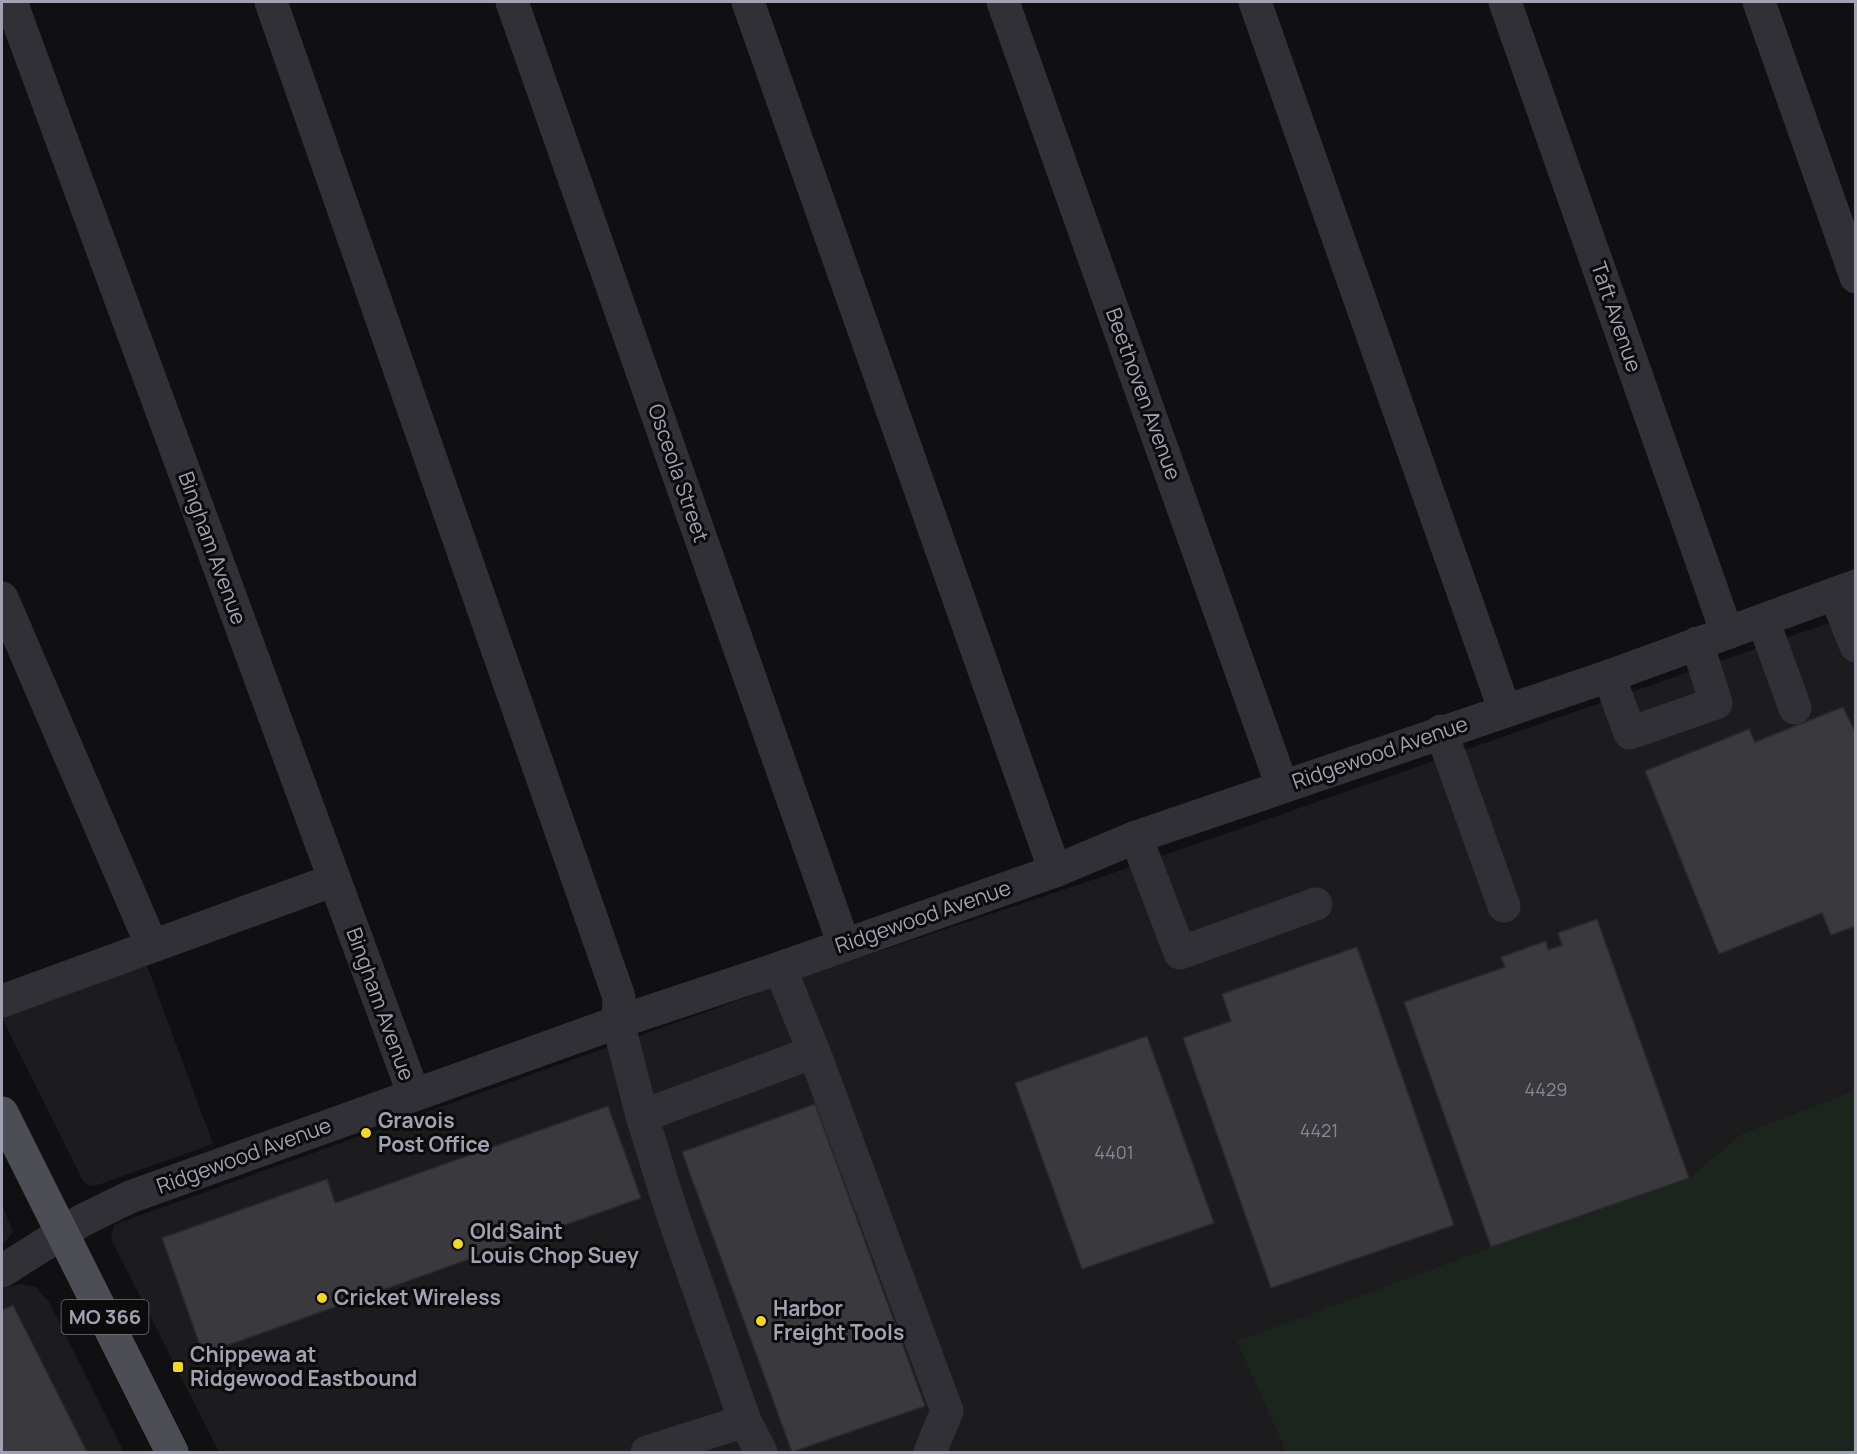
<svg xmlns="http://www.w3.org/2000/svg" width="1857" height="1454" font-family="Manrope,sans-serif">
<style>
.built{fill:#1c1c1e}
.green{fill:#1c241e}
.building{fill:#3a393e;stroke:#2a292d;stroke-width:1.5}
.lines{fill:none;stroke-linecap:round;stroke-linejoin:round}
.minor{stroke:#313036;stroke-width:33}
.major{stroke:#4c4d55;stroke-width:33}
.poi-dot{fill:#f4d724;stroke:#0b0b0c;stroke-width:2}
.labels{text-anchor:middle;stroke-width:6;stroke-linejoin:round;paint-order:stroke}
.number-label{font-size:18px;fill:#868895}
.shield{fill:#0b0b0c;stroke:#737580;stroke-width:1.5}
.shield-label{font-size:20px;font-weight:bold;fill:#a0a2b2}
.street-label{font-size:21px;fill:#a0a2b2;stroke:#0b0b0c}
.poi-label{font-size:21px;font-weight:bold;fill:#a0a2b2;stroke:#0b0b0c;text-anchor:start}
</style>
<rect width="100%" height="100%" fill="#100f11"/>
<g class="built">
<path d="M1855 614V1090L1741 1134 1690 1177 1491 1247 1238 1341 1286 1452H219L111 1239 114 1225 127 1220 817 972 1110 874Z"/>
<path d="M146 963 213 1144 95 1186 88 1185 83 1181 2 1018V1010Z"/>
<path d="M2 1204 13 1232 2 1245Z"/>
<path d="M21 1284 35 1287 49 1302 124 1452H2V1288Z"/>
</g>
<path class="green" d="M1855 1090V1452H1286L1237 1341 1491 1247 1690 1177 1741 1134Z"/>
<g class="building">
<path d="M1843 707 1856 734V926L1831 935 1822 913 1719 954 1645 771 1749 729 1755 742Z"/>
<path d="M1597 919 1689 1178 1491 1247 1404 1002 1505 967 1501 957 1546 941 1548 950 1562 945 1558 933Z"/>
<path d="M1357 947 1454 1225 1271 1288 1183 1038 1231 1021 1222 994Z"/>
<path d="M1147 1036 1214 1223 1082 1269 1015 1083Z"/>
<path d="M815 1104 925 1406 792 1452 682 1152Z"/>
<path d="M608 1106 641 1198 203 1354 162 1238 327 1179 335 1203Z"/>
<path d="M13 1305 87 1452H2V1310Z"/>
</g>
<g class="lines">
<g class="minor">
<path d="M11 2 414 1095"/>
<path d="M271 2 619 997 618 1022 642 1116"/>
<path d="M512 2 844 945"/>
<path d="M748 2 1055 871"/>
<path d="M1003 2 1282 786"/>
<path d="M1255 2 1505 711"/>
<path d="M1505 2 1727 633"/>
<path d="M1759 2 1856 277"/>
<path d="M1835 594 1856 646"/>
<path d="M2 598 152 946"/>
<path d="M1763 620 1795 708"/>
<path d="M1609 676 1630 733 1716 703 1697 643"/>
<path d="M1441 731 1504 906"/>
<path d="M1136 837 1180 953 1316 904"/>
<path d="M2 1001 334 880"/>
<path d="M814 1052 947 1411 930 1452"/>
<path d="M2 1271 83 1220 130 1197 618 1022 780 968 1055 871 1136 837 1609 676 1856 586"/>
<path d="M745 1421 761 1452"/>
<path d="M647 1452 745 1421 671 1210 642 1116 814 1052 780 968"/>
</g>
<path class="major" d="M2 1113 172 1452"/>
</g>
<g class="poi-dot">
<circle cx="366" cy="1133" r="6"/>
<circle cx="458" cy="1244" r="6"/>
<circle cx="322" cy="1298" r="6"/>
<circle cx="761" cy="1321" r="6"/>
<rect x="172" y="1361" width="12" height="12" rx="3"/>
</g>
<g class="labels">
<g class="number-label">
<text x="1546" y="1096">4429</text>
<text x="1319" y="1137">4421</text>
<text x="1114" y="1159">4401</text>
</g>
<rect class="shield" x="61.5" y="1300" width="87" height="34" rx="4.5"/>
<g class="shield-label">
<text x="105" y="1324">MO 366</text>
</g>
<g class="street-label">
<text transform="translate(1616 317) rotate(71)" y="7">Taft Avenue</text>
<text transform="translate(1143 394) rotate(70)" y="7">Beethoven Avenue</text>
<text transform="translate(678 473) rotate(71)" y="7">Osceola Street</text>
<text transform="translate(212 548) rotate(70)" y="7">Bingham Avenue</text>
<text transform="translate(1380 753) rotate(-19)" y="7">Ridgewood Avenue</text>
<text transform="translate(923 917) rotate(-19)" y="7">Ridgewood Avenue</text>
<text transform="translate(380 1004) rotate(70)" y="7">Bingham Avenue</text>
<text transform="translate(244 1156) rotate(-20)" y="7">Ridgewood Avenue</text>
</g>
<g class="poi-label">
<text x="378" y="1128">Gravois<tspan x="378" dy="24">Post Office</tspan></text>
<text x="470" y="1239">Old Saint<tspan x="470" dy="24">Louis Chop Suey</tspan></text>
<text x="334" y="1305">Cricket Wireless</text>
<text x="773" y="1316">Harbor<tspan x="773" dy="24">Freight Tools</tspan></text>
<text x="190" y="1362">Chippewa at<tspan x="190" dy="24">Ridgewood Eastbound</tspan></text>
</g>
</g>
<rect width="1857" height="1454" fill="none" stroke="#a0a2b2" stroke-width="6"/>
</svg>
